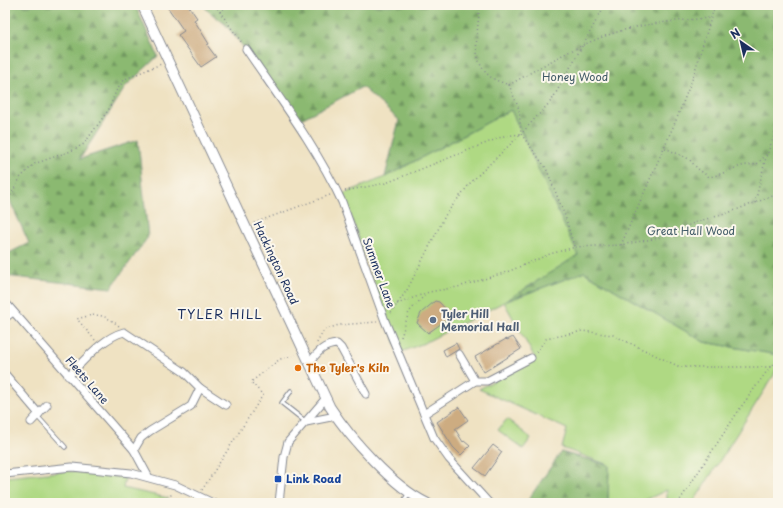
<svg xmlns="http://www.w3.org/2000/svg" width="783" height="508" font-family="'Playpen Sans',sans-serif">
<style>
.green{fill:#afd983;stroke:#658470}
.forest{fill:url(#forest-firs);stroke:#537468}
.building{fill:#cdac81}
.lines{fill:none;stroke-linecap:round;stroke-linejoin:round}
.service-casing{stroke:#858890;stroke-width:5.5}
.minor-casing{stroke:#858890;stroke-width:9}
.tertiary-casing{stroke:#858890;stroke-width:11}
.path{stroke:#858890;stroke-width:1.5;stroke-dasharray:1 3;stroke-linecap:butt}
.service{stroke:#fff;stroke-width:3.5}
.minor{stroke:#fff;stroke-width:7}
.tertiary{stroke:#fff;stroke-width:9}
.service-dot{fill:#5c6f8a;stroke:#fbf7ec;stroke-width:1.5}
.food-dot{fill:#e8710a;stroke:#fbf7ec;stroke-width:1.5}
.transit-dot{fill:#1a4fb4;stroke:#fbf7ec;stroke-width:1.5}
.labels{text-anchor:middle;stroke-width:4;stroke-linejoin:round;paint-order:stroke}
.park-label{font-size:11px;fill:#405a67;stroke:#fbf7ec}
.street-label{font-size:11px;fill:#1b2f5e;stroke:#fbf7ec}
.service-label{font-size:11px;font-weight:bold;fill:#4e5e75;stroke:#fbf7ec;text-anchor:start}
.food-label{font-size:11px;font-weight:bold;fill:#c56008;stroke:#fbf7ec;text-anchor:start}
.transit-label{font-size:11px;font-weight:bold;fill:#164399;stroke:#fbf7ec;text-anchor:start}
.quarter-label{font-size:13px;letter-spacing:1px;fill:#1b2f5e;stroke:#fbf7ec}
</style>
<defs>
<pattern id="forest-firs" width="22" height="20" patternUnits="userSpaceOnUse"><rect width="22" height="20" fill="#8bb971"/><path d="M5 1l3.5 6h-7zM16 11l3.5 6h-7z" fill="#719760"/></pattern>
</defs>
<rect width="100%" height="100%" fill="#fbf7ec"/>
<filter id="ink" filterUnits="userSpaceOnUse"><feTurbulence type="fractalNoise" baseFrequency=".025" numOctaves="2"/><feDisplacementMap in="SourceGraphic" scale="8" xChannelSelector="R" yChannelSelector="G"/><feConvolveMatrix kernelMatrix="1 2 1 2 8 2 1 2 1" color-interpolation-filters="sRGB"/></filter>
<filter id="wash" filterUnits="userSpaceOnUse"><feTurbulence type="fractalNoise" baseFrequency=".012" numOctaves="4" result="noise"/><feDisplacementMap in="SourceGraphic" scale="16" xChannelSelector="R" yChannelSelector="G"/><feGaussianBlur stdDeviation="0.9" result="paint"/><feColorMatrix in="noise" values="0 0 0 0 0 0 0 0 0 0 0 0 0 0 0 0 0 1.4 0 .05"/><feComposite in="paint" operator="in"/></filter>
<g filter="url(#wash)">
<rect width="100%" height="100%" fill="#efe2c2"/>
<g class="green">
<path d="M511 110 578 255 507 301 584 272 704 342 778 355V364L774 375 693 503H667V490L639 503H608L609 465 562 448 567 429 479 389 535 358 504 302 424 343 399 353 343 194 385 177Z"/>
<path d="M507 419 531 438 523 449 498 430Z"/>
<path d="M69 471 125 478 123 488 168 498 165 503H5V477Z"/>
</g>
<g class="forest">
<path d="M5 5H135L158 56 126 86 80 159 138 140 148 237 111 288 5 276V255L29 243 5 190Z"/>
<path d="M204 5H778V355L704 342 584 272 504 302 578 255 511 110 385 177 399 120 362 87 301 119 225 24 207 10Z"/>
<path d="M561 452 609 465 608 503H526Z"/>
</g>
<g id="blocks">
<g class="building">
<path d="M166 5H188L197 18 194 20 209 44 207 45 216 57 201 67 178 35 184 31Z"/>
<path d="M435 301 439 302 452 316 428 333 417 323 421 313Z"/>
<path d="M513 337 521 349 484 372 475 357 506 339 507 340Z"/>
<path d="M456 343 459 349 446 357 443 350Z"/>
<path d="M459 407 468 420 455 429 463 442 464 441 470 446 461 455 453 447 437 422Z"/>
<path d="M493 445 502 452 485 476 474 468Z"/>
</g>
</g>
</g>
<g filter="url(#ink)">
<use href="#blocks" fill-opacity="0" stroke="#858890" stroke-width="1"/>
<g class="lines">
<defs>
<g id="service">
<path d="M291 391 282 403 306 422"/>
<path d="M37 416 65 447"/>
<path d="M403 503 409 493"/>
</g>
<g id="minor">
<path d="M246 49C280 99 317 148 342 202L385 321 434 438 449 459 489 503"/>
<path d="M5 302 134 450 148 476"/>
<path d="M5 318 13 312"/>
<path d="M459 354 475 381"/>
<path d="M310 362C318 352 323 345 337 344L341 348 366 394"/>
<path d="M5 374 39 414"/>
<path d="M68 376C85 360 102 338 124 332L184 372 200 388 191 406 150 431 141 438 134 450"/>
<path d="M200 388 226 405"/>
<path d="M424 414 475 381H487L531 358"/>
<path d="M31 422 47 405"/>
<path d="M306 422 336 416"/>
<path d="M5 474 72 467 131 473 175 485 213 503"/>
<path d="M279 503 284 457 288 442 326 398"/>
</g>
<path id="tertiary" d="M142 5 330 407C350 438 393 487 427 503"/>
</defs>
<use href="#service" class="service-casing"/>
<use href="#minor" class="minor-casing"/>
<use href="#tertiary" class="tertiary-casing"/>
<g class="path">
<path d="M215 5 242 43"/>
<path d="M479 5C480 30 467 60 492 78 497 81 504 83 509 85L519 109 521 134"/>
<path d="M220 12 228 5"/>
<path d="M509 85C549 62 590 37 636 27 660 22 685 20 709 18"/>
<path d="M665 148 689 159 698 169 709 177C727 174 738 163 756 165L767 154"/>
<path d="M345 191 386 183 504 136 521 134"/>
<path d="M755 203 765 161 778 124"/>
<path d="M5 206 20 178 34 164 71 151 84 144 109 109 116 91 125 79 161 64"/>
<path d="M254 223 330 195"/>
<path d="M621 245 677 118 693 77 715 5"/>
<path d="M574 246 565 216 546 168 521 134 552 100 605 5"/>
<path d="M397 304 429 292 458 287 507 272 550 254 575 247 621 245 658 238 699 221 725 214 778 194"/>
<path d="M391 313 407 290 446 214 471 182 521 134"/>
<path d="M401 337 409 312 425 295"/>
<path d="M95 340 77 319C96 313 103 313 119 326"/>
<path d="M317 343 324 330 339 325 377 322"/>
<path d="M536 352 546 339 582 331 613 335 680 367H770"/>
<path d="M202 490 263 395 251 382 280 359 296 355"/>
<path d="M168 503 172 492"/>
<path d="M678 503 741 407 770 367 778 361"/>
</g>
<use href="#service" class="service"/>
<use href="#minor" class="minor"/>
<use href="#tertiary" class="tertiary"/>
</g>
</g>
<circle class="service-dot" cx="433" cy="320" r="4"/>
<circle class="food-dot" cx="298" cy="368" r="4"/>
<rect class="transit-dot" x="274" y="475" width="8" height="8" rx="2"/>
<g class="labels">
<g class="park-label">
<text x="575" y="81">Honey Wood</text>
<text x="691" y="235">Great Hall Wood</text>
</g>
<g class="street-label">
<text transform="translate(276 263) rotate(65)" y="4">Hackington Road</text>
<text transform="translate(379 273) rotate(70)" y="4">Summer Lane</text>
<text transform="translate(87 380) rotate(49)" y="4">Fleets Lane</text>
</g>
<g class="service-label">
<text x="441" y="318">Tyler Hill<tspan x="441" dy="13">Memorial Hall</tspan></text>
</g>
<g class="food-label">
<text x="306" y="372">The Tyler's Kiln</text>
</g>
<g class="transit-label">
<text x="286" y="483">Link Road</text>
</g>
<g class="quarter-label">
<text x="220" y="319">TYLER HILL</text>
</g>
</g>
<rect width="783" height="508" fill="none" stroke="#fbf7ec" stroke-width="20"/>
<g transform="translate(741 42) rotate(326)" stroke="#fbf7ec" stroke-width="3" paint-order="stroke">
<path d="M0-3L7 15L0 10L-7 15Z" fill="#1b2f5e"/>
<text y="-6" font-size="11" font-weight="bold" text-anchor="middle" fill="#1b2f5e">N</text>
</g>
</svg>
